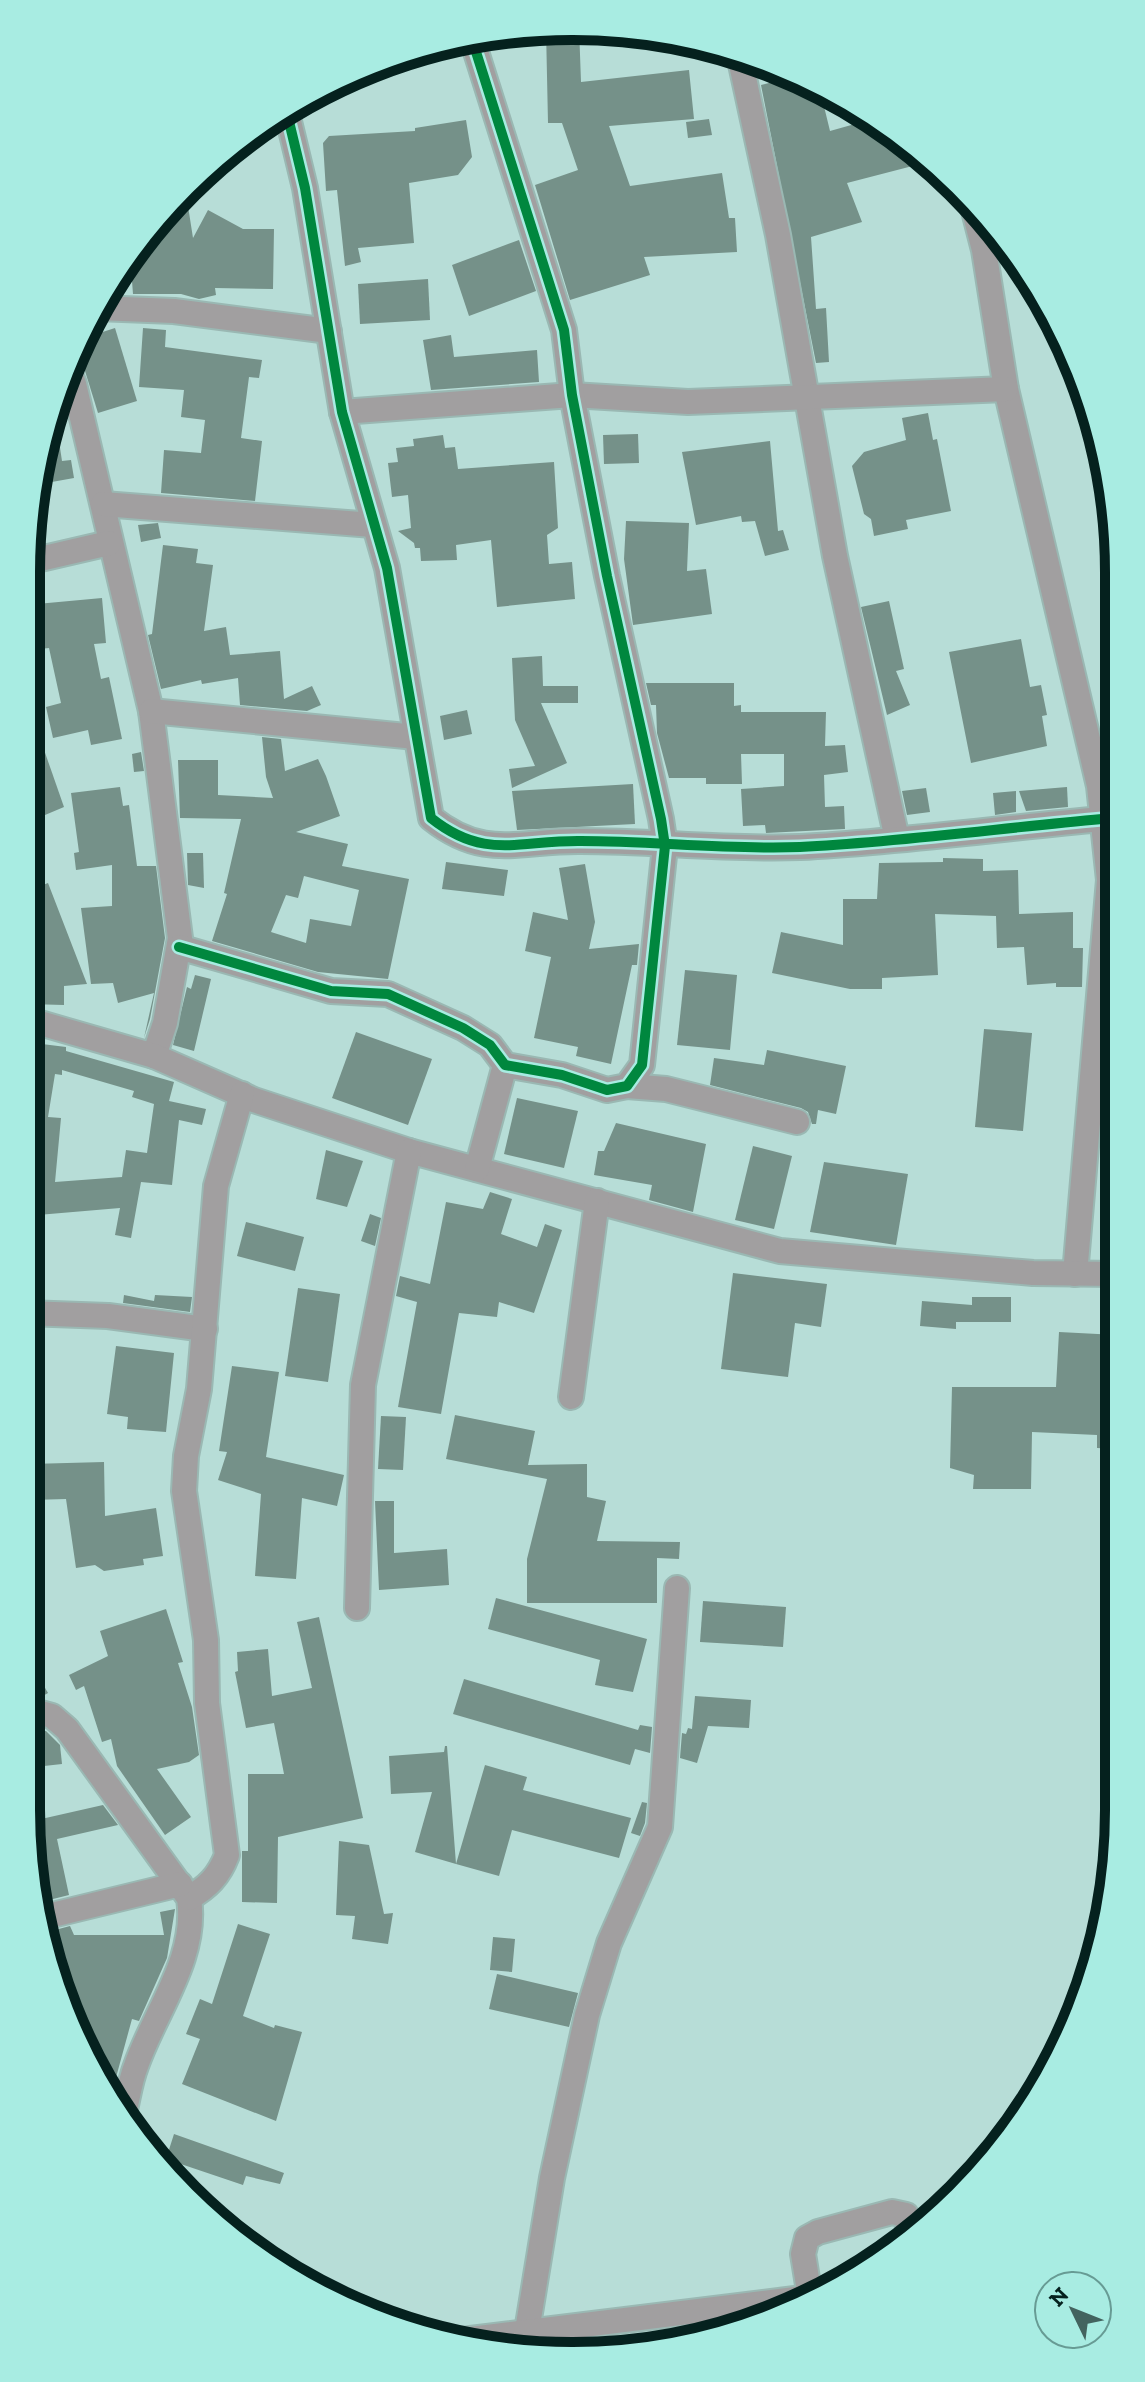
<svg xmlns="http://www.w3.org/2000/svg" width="1145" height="2382" font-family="'Zilla Slab',serif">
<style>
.building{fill:#759189;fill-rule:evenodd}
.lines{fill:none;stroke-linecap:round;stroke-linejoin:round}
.minor-casing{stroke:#9ab8b3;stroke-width:28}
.minor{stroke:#a19fa0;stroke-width:24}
.cycleway-casing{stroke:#a8ece2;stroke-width:15}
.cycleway{stroke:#00873e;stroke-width:10}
.rim{fill:none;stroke:#05211e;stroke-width:10}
</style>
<rect width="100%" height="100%" fill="#b7ddd7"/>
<g class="building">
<path d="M579 27 581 82 689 70 694 119 609 126 630 186 722 173 729 218H735L737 252 644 257 650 275 570 300 535 185 578 170 562 123H548L546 29Z"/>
<path d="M773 65 820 90 830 131 862 122 864 128 880 124 906 139 928 162 847 183 862 222 811 237 816 309 826 308 829 362 816 363 761 85 777 81Z"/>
<path d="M709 119 712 135 688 138 686 122Z"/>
<path d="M466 120 472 157 458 175 409 183 414 243 358 248 361 262 345 266 337 190 326 191 323 143 329 136 415 131V128Z"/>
<path d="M185 187 193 238 208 210 243 229H274L273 289 215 288 216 295 199 299 181 294H133L130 255Z"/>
<path d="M519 240 536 291 469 316 452 265Z"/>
<path d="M428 279 430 320 360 324 358 284Z"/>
<path d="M115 328 137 401 98 413 77 345 81 339Z"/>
<path d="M143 328 166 330 165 347 262 360 259 378 249 377 241 438 262 441 255 501 161 493 164 450 201 453 205 420 181 417 184 390 139 387Z"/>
<path d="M451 335 454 357 537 350 539 382 431 390 423 340Z"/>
<path d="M54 408 62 461 71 460 74 478 35 485 37 465Z"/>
<path d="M928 413 933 440 937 439 951 511 906 520 908 529 874 536 871 519 864 514 852 466 864 452 906 440 902 418Z"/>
<path d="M638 434 639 463 604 464 603 435Z"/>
<path d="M443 435 445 448 455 447 458 469 554 462 558 528 547 535 549 564 572 562 575 599 497 607 491 540 456 545 457 560 421 561 420 548H415L414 543 398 531 411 528 408 495 392 497 388 463 398 462 396 448 414 446 413 439Z"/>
<path d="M770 441 778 531 783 530 789 550 765 556 755 521 742 522 741 516 696 525 682 452Z"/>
<path d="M626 521 689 523 687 571 706 569 712 614 633 625 624 559Z"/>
<path d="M158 523 161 538 141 542 138 525Z"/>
<path d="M163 545 198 549 196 563 213 565 204 631 226 627 230 655 280 651 284 699 312 686 321 705 307 711 240 705 238 678 202 684 201 680 161 689 148 635 152 634Z"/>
<path d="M102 598 106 643 94 644 101 679 109 677 122 739 91 745 88 730 53 738 46 707 61 703 49 648 30 650 26 605Z"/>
<path d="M889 601 904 669 896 671 910 705 887 715 861 607Z"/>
<path d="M1021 639 1030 687 1041 685 1047 715 1042 716 1047 746 971 763 949 652Z"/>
<path d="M542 656 543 686H578V703H541L567 763 512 788 509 769 535 766 515 720 512 658Z"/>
<path d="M646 683H734V706L741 705V712H826L825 746 845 745 848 772 824 775 825 807 844 806 845 829 766 833 765 825 743 826 741 789 784 786V754H741L742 784H706V778H669L657 733 656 705H651Z"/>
<path d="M467 710 472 734 444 740 440 716Z"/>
<path d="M262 737 281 739 285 771 318 759 326 776 340 816 296 832 348 844 342 866 409 879 388 979 318 972 212 941 227 894 224 893 241 819 180 818 178 760H218V795L273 798 266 777ZM304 876 359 890 351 926 310 919 306 943 271 932 286 895 298 898Z"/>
<path d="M42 744 64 807 26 823V750Z"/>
<path d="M141 752 144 771 134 772 132 754Z"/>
<path d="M633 784 635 824 517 830 512 791Z"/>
<path d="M120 787 123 806 129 805 137 866H156L165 938 150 1019 144 1038 154 993 118 1003 113 983 91 984 81 908 112 906V865L76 870 74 853 79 852 71 793Z"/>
<path d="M1067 787 1068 807 1026 811 1019 791Z"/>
<path d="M926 788 930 812 907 815 902 791Z"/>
<path d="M1016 791V812L995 815 993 793Z"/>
<path d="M187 853H203L204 888 188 885Z"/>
<path d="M943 858 983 859V871L1018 870 1019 914 1073 912V948H1083L1082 987H1056V983L1027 985 1024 947 997 948 996 916 935 914 938 975 882 978V989H850L772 973 781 932 843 945V899H877L879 863 943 862Z"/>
<path d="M446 862 508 870 504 896 442 889Z"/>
<path d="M585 864 595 922 589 949 639 944 637 965H632L611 1064 576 1056 578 1047 534 1038 551 957 525 951 533 912 568 920 559 868Z"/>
<path d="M48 883 87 984 64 986V1005L27 1004V984H32L29 916H40L30 890Z"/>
<path d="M685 970 737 975 730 1050 677 1045Z"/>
<path d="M195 975 211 979 194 1051 173 1045 187 987 191 989Z"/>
<path d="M984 1029 1032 1033 1023 1131 975 1127Z"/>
<path d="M356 1032 432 1059 408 1125 332 1098Z"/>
<path d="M26 1042 66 1047V1051L174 1082 169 1101 206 1109 202 1125 179 1120 172 1185 141 1182 131 1238 115 1235 120 1208 26 1216ZM62 1070 134 1091 132 1097 154 1104 147 1153 126 1150 122 1177 55 1182 61 1118 48 1117 55 1074 62 1075Z"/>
<path d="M767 1050 846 1066 836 1114 818 1110 816 1124H812L808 1112 801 1108 710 1085 714 1058 764 1065Z"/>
<path d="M517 1098 578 1111 564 1168 504 1154Z"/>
<path d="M616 1123 706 1144 693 1212 649 1200 652 1185 594 1175 598 1151H604Z"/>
<path d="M753 1146 792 1156 774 1229 735 1220Z"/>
<path d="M326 1150 363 1161 347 1207 316 1199Z"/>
<path d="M824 1162 908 1174 896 1245 810 1232Z"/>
<path d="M490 1192 512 1199 501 1234 537 1247 545 1224 562 1230 534 1313 499 1302 497 1317 459 1313 441 1414 398 1407 417 1302 396 1296 400 1276 430 1284 446 1202 483 1209Z"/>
<path d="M370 1214 381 1218 375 1246 361 1241Z"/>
<path d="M246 1222 304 1237 295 1271 237 1256Z"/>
<path d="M733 1273 827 1284 821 1327 795 1323 788 1377 721 1369Z"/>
<path d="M298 1288 340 1294 328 1382 285 1376Z"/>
<path d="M124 1295 154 1301 155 1295 192 1297 190 1312 123 1303Z"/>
<path d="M972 1297H1011V1322H956V1329L920 1326 922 1301 972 1305Z"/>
<path d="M1059 1332 1117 1335 1118 1449 1097 1448V1435L1032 1432 1031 1489H973L974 1475 950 1468 952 1387H1056Z"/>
<path d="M116 1346 174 1353 166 1432 127 1429 128 1417 107 1414Z"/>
<path d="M232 1366 279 1372 266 1457 344 1475 337 1506 302 1498 296 1579 255 1576 261 1494 218 1480 227 1452 219 1451Z"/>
<path d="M455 1415 535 1431 528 1465 587 1464V1497L606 1501 597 1541 680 1542 679 1559 657 1558V1603H527V1559L547 1479 446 1459Z"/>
<path d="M381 1416 406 1417 403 1470 378 1469Z"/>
<path d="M104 1462 105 1516 156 1508 163 1556 143 1559 144 1565 104 1571 95 1565 76 1568 66 1499 31 1500 30 1464Z"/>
<path d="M375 1501H394V1553L447 1549 449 1585 379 1590Z"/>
<path d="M496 1598 647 1639 633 1692 595 1685 600 1660 488 1629Z"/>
<path d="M703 1601 786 1607 783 1647 700 1642Z"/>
<path d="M166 1609 183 1662 178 1663 192 1707 199 1755 189 1762 157 1769 191 1817 165 1835 117 1766 111 1739 102 1742 84 1686 76 1690 69 1675 108 1656 100 1631Z"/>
<path d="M319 1617 363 1818 278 1837 277 1903 242 1902V1851H248V1774H284L274 1723 246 1728 235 1672 238 1671 237 1652 268 1649 272 1696 312 1688 297 1622Z"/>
<path d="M26 1655 48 1693 41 1697 26 1694Z"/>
<path d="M464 1679 638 1730 640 1725 652 1727 650 1753 635 1749 630 1765 453 1714Z"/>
<path d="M695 1696 751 1700 749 1728 708 1726 697 1763 680 1758 682 1733 686 1734 688 1728 692 1729Z"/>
<path d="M46 1731 60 1745 62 1764 26 1768V1733Z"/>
<path d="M445 1746H447L456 1864 415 1852 432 1792 391 1794 389 1756 444 1752Z"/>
<path d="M485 1765 527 1777 523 1790 631 1818 619 1858 512 1830 499 1876 456 1864Z"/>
<path d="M642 1802 647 1803 645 1823 640 1836 631 1833Z"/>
<path d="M103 1805 118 1825 57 1839 69 1895 49 1900 46 1889 40 1891 28 1822Z"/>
<path d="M339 1841 369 1845 384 1914 393 1913 388 1944 352 1939 355 1916 336 1915Z"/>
<path d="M175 1909 167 1958 139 2021 132 2019 112 2092 55 1986 49 1949 61 1947 55 1930 70 1926 74 1935H164L160 1912Z"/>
<path d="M238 1924 270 1934 243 2016 274 2028 275 2025 302 2032 276 2121 182 2084 200 2039 186 2034 200 1999 212 2004Z"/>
<path d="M493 1937 515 1939 512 1972 490 1970Z"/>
<path d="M497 1974 578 1993 569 2027 489 2009Z"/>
<path d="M174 2134 284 2173 280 2184 246 2176 243 2185 166 2159Z"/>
</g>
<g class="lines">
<defs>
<g id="minor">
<path d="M739 55 778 235 835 556 897 839"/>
<path d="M286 109 305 188 342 412 387 568 431 818C485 861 519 840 581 841 654 841 726 850 800 847 901 842 1001 828 1102 819"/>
<path d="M973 207 984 250 1006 389 1099 786 1109 880 1075 1274"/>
<path d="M97 308 174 311 329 331"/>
<path d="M67 367 74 384 151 711 180 938 165 1023 154 1056"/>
<path d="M342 412 572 395 688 402 1006 389"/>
<path d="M103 504 373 525"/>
<path d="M27 562 109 543"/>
<path d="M151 711 416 737"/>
<path d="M179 947 331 991 388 994 463 1028 490 1045 505 1065 562 1075 607 1090 627 1086 642 1065 665 846 661 819 607 576 572 395 564 330 471 36"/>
<path d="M26 1019 154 1056 254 1100 409 1151 780 1251 1033 1273 1117 1274"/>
<path d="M627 1086 666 1089 797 1122"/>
<path d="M477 1169 505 1065"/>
<path d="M26 1313 108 1316 205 1329"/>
<path d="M571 1397 597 1201"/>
<path d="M357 1608 363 1385 409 1151"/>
<path d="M26 1709 52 1716 67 1729 189 1898C198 1958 155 2011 136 2066 130 2081 128 2098 124 2114"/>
<path d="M189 1898C208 1887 219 1876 227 1855L207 1703 206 1640 184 1491 186 1456 199 1389 216 1186 242 1094"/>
<path d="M44 1917 180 1884"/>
<path d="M810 2297 803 2254 807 2238 818 2232 892 2212 906 2215 909 2232"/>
<path d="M527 2331 552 2178 587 2015 609 1943 660 1827 677 1588"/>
<path d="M454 2341 819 2296"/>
</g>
</defs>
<use href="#minor" class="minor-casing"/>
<use href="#minor" class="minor"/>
<defs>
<g id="cycleway">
<path d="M286 109 305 188 342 412 387 568 431 818C485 861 519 840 581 841 654 841 726 850 800 847 901 842 1001 828 1102 819"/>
<path d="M179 947 331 991 388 994 463 1028 490 1045 505 1065 562 1075 607 1090 627 1086 642 1065 665 846 661 819 607 576 572 395 564 330 471 36"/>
</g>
</defs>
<use href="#cycleway" class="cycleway-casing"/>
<use href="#cycleway" class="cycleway"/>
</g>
<path d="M0 0H1145V2382H0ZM572 40H573A532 532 0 0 1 1105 572V1810A532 532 0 0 1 573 2342H572A532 532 0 0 1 40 1810V572A532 532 0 0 1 572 40Z" fill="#a8ece2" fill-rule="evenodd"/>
<path class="rim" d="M572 40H573A532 532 0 0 1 1105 572V1810A532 532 0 0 1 573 2342H572A532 532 0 0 1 40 1810V572A532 532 0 0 1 572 40Z"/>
<g transform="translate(1073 2310) rotate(313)"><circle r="38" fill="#a8ece2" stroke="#679b94" stroke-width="2"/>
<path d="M0-6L14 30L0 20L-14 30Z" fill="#43635f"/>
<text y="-12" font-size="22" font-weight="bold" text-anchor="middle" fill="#05211e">N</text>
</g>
</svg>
